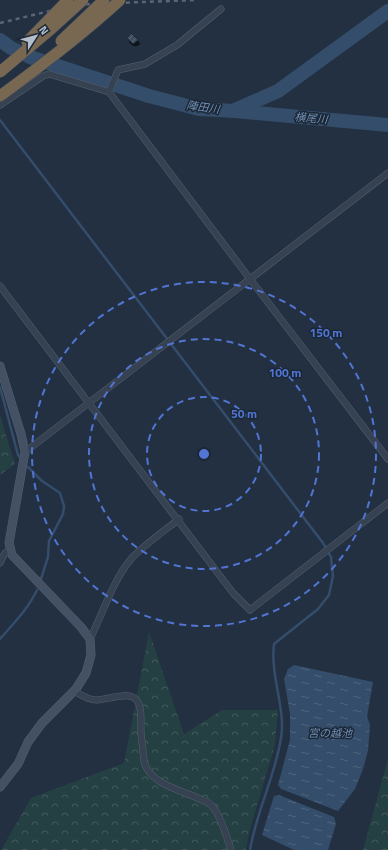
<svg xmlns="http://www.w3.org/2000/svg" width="388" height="850" font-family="'Titillium Web','Noto Sans JP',sans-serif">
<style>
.forest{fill:url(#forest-crowns)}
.water{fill:url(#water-ripples)}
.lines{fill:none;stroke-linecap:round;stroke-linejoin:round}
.stream{stroke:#344d6a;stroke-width:2.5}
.river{stroke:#344d6a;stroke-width:14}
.building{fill:url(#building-hatch);stroke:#1d2938;filter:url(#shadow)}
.street-casing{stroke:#54606e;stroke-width:7}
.secondary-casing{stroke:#54606e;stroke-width:9}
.street{stroke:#364251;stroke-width:6}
.secondary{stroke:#445164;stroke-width:8}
.rail{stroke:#586678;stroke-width:2.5;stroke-dasharray:4 4;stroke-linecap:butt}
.highway-bridge-casing{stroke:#414d5b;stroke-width:12;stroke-linecap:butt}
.highway-bridge{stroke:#786852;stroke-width:11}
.ring{fill:none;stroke:#5275d3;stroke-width:2;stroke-dasharray:7 5}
.labels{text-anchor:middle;stroke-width:3;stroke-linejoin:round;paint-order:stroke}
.water-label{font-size:11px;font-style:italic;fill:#708fb2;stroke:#1b2736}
.centre{fill:#5275d3;stroke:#1b2736;stroke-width:2}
.ring-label{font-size:12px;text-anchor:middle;font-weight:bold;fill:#5275d3;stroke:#1b2736;stroke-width:3;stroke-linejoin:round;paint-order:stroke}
</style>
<defs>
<pattern id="forest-crowns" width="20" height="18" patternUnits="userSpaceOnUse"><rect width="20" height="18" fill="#244042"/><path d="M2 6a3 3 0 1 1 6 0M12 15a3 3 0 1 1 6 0" fill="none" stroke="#415a5c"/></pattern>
<pattern id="water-ripples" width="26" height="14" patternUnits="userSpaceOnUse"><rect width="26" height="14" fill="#344d6a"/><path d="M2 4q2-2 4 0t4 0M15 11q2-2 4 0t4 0" fill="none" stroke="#4f657e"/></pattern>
<pattern id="building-hatch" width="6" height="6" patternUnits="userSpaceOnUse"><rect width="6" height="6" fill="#3d4f61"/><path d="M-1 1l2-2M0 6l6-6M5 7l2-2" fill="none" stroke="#576676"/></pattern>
<filter id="shadow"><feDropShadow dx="2" dy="3.5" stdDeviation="0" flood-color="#0009"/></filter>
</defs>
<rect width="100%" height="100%" fill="#223041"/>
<g class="forest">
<path d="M0 415 15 464 0 475Z"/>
<path d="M149 632 184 734 222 710H278L275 745 249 833 246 850H1L31 798 124 763Z"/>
<path d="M388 760V850H363L386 766Z"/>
</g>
<g class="water">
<path d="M294 665 373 682 367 717 370 725 368 751 363 769 355 789 338 811 281 789 278 785 290 740V714L284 679 288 669Z"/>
<path d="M279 795 334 817 336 824 328 850H294L262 835 274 796Z"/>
</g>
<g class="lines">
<g class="stream">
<path d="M0 120 323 543 331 557 333 576 329 595 318 609 274 644C270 676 286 709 281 738 275 777 256 812 250 850"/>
<path d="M0 387 18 455 20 457"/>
<path d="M28 467 42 481 60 493 64 506 63 514 49 541 48 557 41 579"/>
<path d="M0 639C14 623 28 609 37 590"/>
</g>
<g class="river">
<path d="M0 40 11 48 30 57 149 96 199 109 235 111 388 125"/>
<path d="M235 110 278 91 388 11"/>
</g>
</g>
<path class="building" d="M131 33 138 40 133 44 127 38Z"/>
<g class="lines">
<defs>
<g id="street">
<path d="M109 92 118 70 145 64 177 45 221 9"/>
<path d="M0 105 43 76 49 74 109 92 250 279 388 459"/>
<path d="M0 286 233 593 250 610 388 503"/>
<path d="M25 452 388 173"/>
<path d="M0 563 5 553 10 550"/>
<path d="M90 639C103 613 112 582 131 559 145 544 163 532 179 519"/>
<path d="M74 691C81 695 88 700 97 700 107 700 132 689 138 702 143 711 140 724 141 733 142 743 143 752 144 761 149 784 181 790 200 799 204 801 209 802 211 805 220 813 227 838 231 850"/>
</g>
<path id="secondary" d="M0 366 21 434 25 452 9 543 12 555 81 627 90 639 91 655 86 673 76 689 42 723 28 742 18 764 0 787"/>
</defs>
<use href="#street" class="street-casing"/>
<use href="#secondary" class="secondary-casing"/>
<use href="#street" class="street"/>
<use href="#secondary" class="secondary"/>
<path class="rail" d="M0 23 62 8 90 4 196 0"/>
<defs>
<g id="highway-bridge">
<path d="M61 41 104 0"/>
<path d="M27 42 68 0"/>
<path d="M0 72 51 29 83 0"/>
<path d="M0 96C41 66 82 35 120 0"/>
</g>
</defs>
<use href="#highway-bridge" class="highway-bridge-casing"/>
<use href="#highway-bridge" class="highway-bridge"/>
</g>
<g class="ring">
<circle cx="204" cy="454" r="57"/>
<circle cx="204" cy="454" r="115"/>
<circle cx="204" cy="454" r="172"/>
</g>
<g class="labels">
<g class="water-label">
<text transform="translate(203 107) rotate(8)" y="4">陣田川</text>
<text transform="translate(311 118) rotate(5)" y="4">横尾川</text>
<text x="330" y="737">宮の越池</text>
</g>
</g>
<circle cx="204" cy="454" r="6" class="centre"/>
<g class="ring-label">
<text x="326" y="337">150 m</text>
<text x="285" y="377">100 m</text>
<text x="244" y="418">50 m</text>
</g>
<g transform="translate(36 36) rotate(54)" stroke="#1b2736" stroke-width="3" paint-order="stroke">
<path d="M0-3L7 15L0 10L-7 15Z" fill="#b3bdcb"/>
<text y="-6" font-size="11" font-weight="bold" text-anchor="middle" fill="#b3bdcb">N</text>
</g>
</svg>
